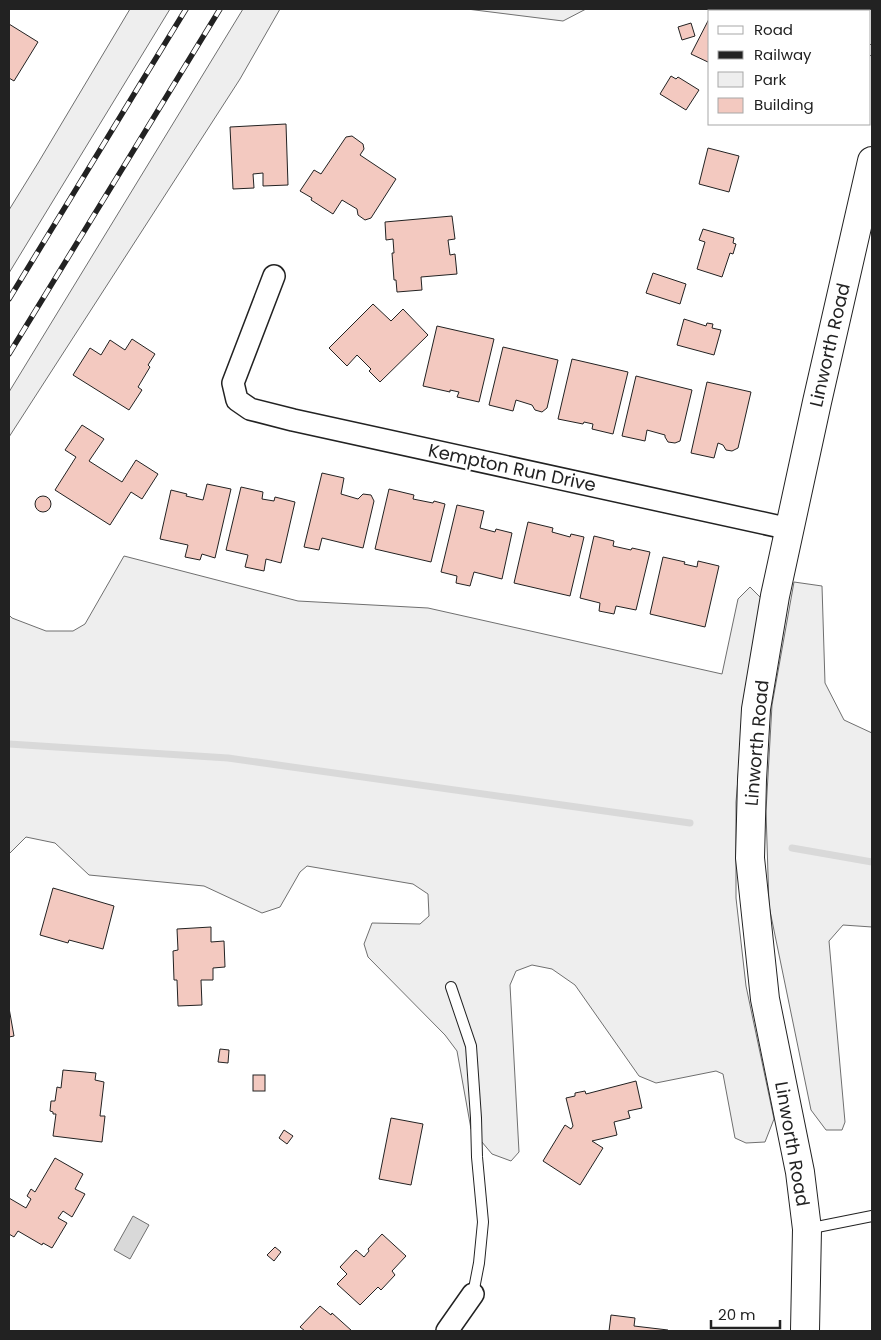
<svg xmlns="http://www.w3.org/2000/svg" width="881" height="1340" font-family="Poppins,sans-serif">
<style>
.green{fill:#eee;stroke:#6f6f6f}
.water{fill:#d9d9d9;stroke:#6f6f6f}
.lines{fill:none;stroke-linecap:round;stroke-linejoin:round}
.stream{stroke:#d9d9d9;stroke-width:7}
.building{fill:#f3c9c0;stroke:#222}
.lane-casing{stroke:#222;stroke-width:12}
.street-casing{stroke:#222;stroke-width:24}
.secondary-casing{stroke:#222;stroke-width:30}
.lane{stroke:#fff;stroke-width:10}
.street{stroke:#fff;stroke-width:21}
.secondary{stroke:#fff;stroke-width:28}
.rail-casing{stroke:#222;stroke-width:5.5}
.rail{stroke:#fff;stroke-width:4;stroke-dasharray:11;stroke-linecap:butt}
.labels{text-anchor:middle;stroke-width:4;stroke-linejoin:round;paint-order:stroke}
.street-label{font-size:18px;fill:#222;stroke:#fff}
</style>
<rect width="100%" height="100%" fill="#fff"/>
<g class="green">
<path d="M130 9H170L9 273V210L38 163Z"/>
<path d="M243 9H280L240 79 9 437V392Z"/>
<path d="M467 9H586L563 21Z"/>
<path d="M124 556 298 601 428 608 722 674 738 599 750 587 761 598 743 719 736 802V898L746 986 774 1119 765 1142 746 1143 735 1138 723 1074 716 1071 656 1083 639 1076 575 985 552 969 532 965 516 971 510 985 519 1152 511 1161 492 1154 471 1129 457 1051 445 1035 368 957 364 944 372 923 420 924 429 916 428 894 413 884 307 866 300 872 280 907 262 913 204 886 89 875 55 843 26 837 9 854V615L12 618 46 631H73L85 624Z"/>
<path d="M794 582 822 586 825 683 844 720 872 733V927L843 925 829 941 845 1122 842 1130H826L811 1110 769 906 766 811 772 705Z"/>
</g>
<path class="water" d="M133 1216 149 1225 130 1259 114 1250Z"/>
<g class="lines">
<g class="stream">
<path d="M9 744 228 758 690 823"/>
<path d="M792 848 872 862"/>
</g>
</g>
<g class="building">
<path d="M710 17V63L691 54Z"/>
<path d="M691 23 695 36 682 40 678 27Z"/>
<path d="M9 24 38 42 14 81 9 78Z"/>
<path d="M671 76 676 79 678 77 699 90 686 110 660 94Z"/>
<path d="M286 124 288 185 263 186V173L253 174 254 188 233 189 230 127Z"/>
<path d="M352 136 363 144 364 149 360 155 396 179 371 218 365 220 358 215 357 209 342 200 333 214 311 200 312 198 300 191 314 170 321 174 346 137Z"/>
<path d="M708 148 739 156 729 192 699 184Z"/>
<path d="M452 216 455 239 448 240 450 255 455 254 457 274 421 277 422 290 397 292 396 280H394L392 253H394L393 239 386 240 385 222Z"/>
<path d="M703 229 734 238 733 243 736 244 733 254 730 253 722 277 697 269 705 242 699 240Z"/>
<path d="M653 273 686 284 680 304 646 293Z"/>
<path d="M373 304 391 321 403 309 428 335 380 382 369 371 371 369 357 355 347 366 329 348Z"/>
<path d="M684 319 706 326 707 323 713 324 712 328 721 330 714 355 677 345Z"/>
<path d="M437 326 494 339 479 402 457 397 459 392 450 390V392L423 386Z"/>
<path d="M132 339 155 354 148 365 150 367 138 387 142 390 129 410 73 375 90 348 101 355 110 340 125 350Z"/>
<path d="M503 347 558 360 547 408 542 412 535 410 532 405 516 400 513 411 489 405Z"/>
<path d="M572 359 628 372 613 434 592 429 593 424 584 422 583 424 558 419Z"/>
<path d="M636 376 692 390 680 441 675 443 668 442 665 437V435L647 430 645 441 622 436Z"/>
<path d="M707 382 751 392 738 448 732 451 726 450 723 445 718 443 714 458 691 453Z"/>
<path d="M82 425 104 439 89 461 122 482 136 460 158 474 142 499 131 492 110 525 55 490 76 457 65 450Z"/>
<path d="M322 473 344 478 341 494 358 499 363 494 371 495 374 501 363 548 322 538 319 550 304 547Z"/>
<path d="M207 484 231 489 215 558 202 554 200 560 185 557 188 545 160 539 171 490 187 494 186 496 203 500Z"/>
<path d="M241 487 263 492 262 499 274 501 275 497 295 502 281 563 266 559 264 571 245 567 248 555 226 550Z"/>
<path d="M389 489 414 495 413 499 433 503 434 501 445 504 431 562 375 549Z"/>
<circle cx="43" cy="504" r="8"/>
<path d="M457 505 484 511 480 528 495 532 496 529 512 533 502 579 474 572 470 586 456 583 457 576 441 572Z"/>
<path d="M528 522 553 528 552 532 570 537 571 534 584 537 570 596 514 583Z"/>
<path d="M594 536 614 541 613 546 631 550 632 548 650 552 636 610 616 606 614 614 599 611 600 603 580 598Z"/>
<path d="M663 557 685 562 684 564 697 567 698 561 719 566 705 627 650 614Z"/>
<path d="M53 888 114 906 103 949 69 940 68 943 40 935Z"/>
<path d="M211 927V942L224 941 225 967 213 968V980H201L202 1005 178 1006 177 980H174L173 951 178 950 177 929Z"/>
<path d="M9 1008 14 1036 9 1037Z"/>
<path d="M220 1049 229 1050 228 1063 218 1062Z"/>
<path d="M63 1070 96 1073 95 1080 104 1082 100 1116H105L102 1142 53 1136 56 1114H53V1112L50 1111 51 1101H55L57 1087 61 1088Z"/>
<rect x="253" y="1075" width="12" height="16"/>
<path d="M636 1081 642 1108 628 1111 630 1118 614 1122 617 1135 592 1141 603 1148 580 1185 543 1161 565 1125 571 1129 573 1126 566 1098 575 1096V1093L585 1091 586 1094Z"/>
<path d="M391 1118 423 1124 411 1185 379 1179Z"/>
<path d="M284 1130 293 1136 287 1144 279 1138Z"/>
<path d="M55 1158 83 1174 75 1189 85 1194 72 1217 63 1211 58 1218 67 1223 52 1248 43 1243 42 1245 18 1231 14 1237 9 1234V1198L26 1208 31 1199 27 1196 31 1189 35 1192Z"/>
<path d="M382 1234 406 1256 392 1271 395 1275 381 1290 378 1287 360 1305 337 1284 347 1274 340 1267 356 1250 364 1257 369 1251 368 1249Z"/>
<path d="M275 1247 281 1252 274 1261 267 1255Z"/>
<path d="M320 1306 331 1315 332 1313 352 1331H305L300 1327Z"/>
<path d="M611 1315 635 1318 634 1326 668 1330V1331H609Z"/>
</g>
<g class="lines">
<defs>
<g id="lane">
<path d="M797 9 801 11"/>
<path d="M870 50H872"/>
<path d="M451 987 471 1046 476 1118 477 1157 483 1222 479 1263 473 1294"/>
<path d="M807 1229 872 1216"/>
</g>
<g id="street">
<path d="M274 276 233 383 237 400 250 409 293 420 790 529"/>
<path d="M447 1331 473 1294"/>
</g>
<path id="secondary" d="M805 1331 807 1229 800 1172 765 999 750 858 752 780 756 709 775 596 817 402 872 161"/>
</defs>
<use href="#lane" class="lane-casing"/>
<use href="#street" class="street-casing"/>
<use href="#secondary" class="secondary-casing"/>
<use href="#lane" class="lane"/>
<use href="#street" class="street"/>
<use href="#secondary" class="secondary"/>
<defs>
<g id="rail">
<path d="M9 299 186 9"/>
<path d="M9 354 220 9"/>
</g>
</defs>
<use href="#rail" class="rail-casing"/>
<use href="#rail" class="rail"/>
</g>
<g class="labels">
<g class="street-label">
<text transform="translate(830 345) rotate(-77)" y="6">Linworth Road</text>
<text transform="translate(512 468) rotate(12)" y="6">Kempton Run Drive</text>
<text transform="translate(757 743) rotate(-85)" y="6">Linworth Road</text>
<text transform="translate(792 1144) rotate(80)" y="6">Linworth Road</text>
</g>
</g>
<rect width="881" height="1340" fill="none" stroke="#222222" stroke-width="20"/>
<rect x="708" y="10" width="162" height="115" fill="#ffffff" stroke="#a7a7a7"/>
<rect x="718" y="26" width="25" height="8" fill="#ffffff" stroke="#a7a7a7"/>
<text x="754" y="35" font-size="15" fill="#222222">Road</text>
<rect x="718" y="51" width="25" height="8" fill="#222222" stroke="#a7a7a7"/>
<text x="754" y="60" font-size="15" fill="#222222">Railway</text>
<rect x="718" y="72" width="25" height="15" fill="#eeeeee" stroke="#a7a7a7"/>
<text x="754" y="85" font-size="15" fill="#222222">Park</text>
<rect x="718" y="98" width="25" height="15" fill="#f3c9c0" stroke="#a7a7a7"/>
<text x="754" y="110" font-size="15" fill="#222222">Building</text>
<path d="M711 1320v8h69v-8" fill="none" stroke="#222222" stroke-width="2.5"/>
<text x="718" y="1320" font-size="15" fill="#222222" stroke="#ffffff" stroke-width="4" paint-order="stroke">20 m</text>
</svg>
